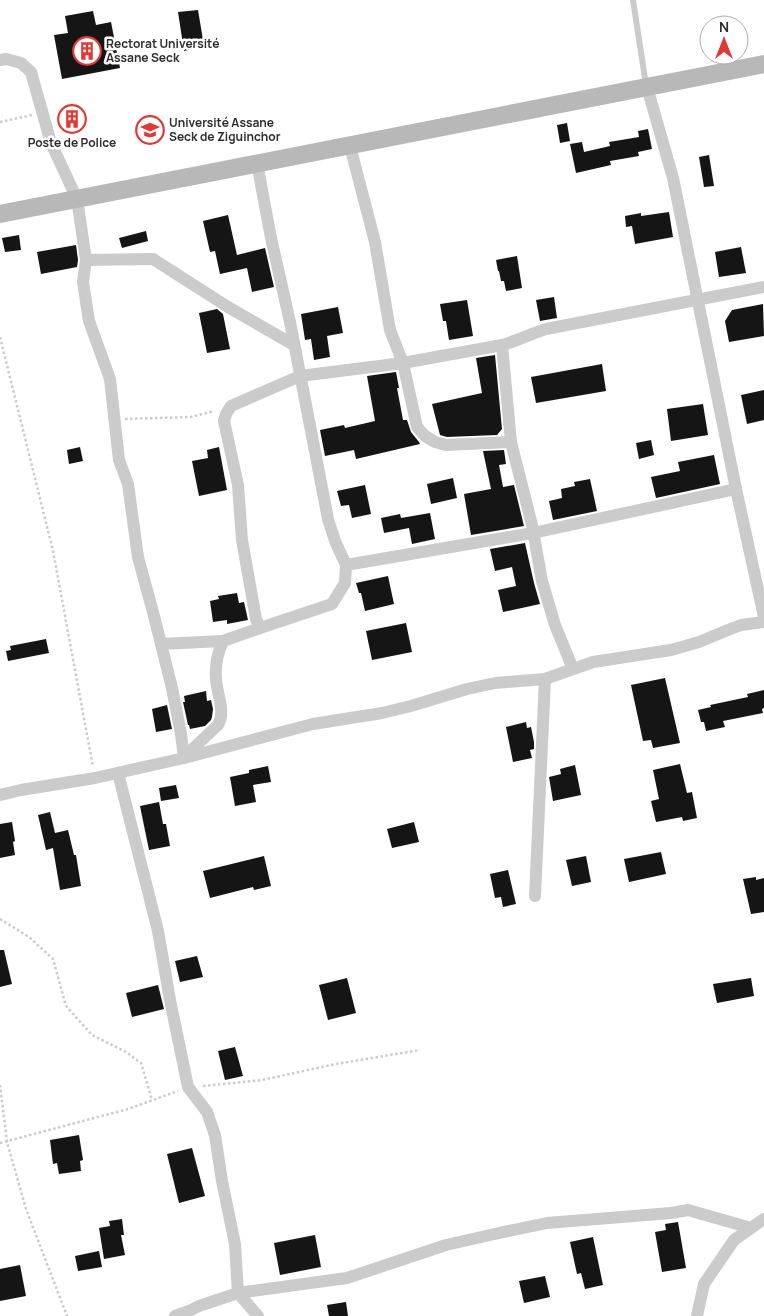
<svg xmlns="http://www.w3.org/2000/svg" width="764" height="1316" font-family="Manrope,sans-serif">
<style>
.building{fill:#151515}
.lines{fill:none;stroke-linecap:round;stroke-linejoin:round}
.path{stroke:#cbcbcb;stroke-width:2.5;stroke-dasharray:2.5 2.5;stroke-linecap:butt}
.lane{stroke:#cbcbcb;stroke-width:6}
.street{stroke:#cbcbcb;stroke-width:12}
.secondary{stroke:#b8b8b8;stroke-width:18}
.labels{text-anchor:middle;stroke-width:5;stroke-linejoin:round;paint-order:stroke}
.poi-label{font-size:12px;font-weight:bold;fill:#2e2e2e;stroke:#fff;text-anchor:start}
</style>
<rect width="100%" height="100%" fill="#fff"/>
<g class="building">
<path d="M198 10 204 46 184 51 178 12Z"/>
<path d="M93 11 96 25 111 22 120 68 62 79 54 35 68 33 65 16Z"/>
<path d="M73 115 79 123 69 131 62 124Z"/>
<path d="M567 123 570 141 560 143 557 125Z"/>
<path d="M648 129 652 149 638 152 639 156 610 161 611 165 576 173 570 144 582 142 584 152 610 146 609 142 639 137 638 131Z"/>
<path d="M709 155 714 186 704 187 699 157Z"/>
<path d="M669 212 673 237 635 244 632 226 626 227 625 216 641 213V216Z"/>
<path d="M228 215 237 255 265 248 274 287 252 292 247 268 220 274 215 251 210 252 203 221Z"/>
<path d="M146 231 148 241 122 248 119 238Z"/>
<path d="M19 235 21 250 5 252 2 238Z"/>
<path d="M76 245 78 260 77 267 41 274 37 252Z"/>
<path d="M741 247 746 273 719 277 715 252Z"/>
<path d="M517 256 522 288 506 291 504 281H501L499 271H498L496 260Z"/>
<path d="M554 297 557 318 540 321 536 300Z"/>
<path d="M467 300 473 336 449 340 446 321H443L440 304Z"/>
<path d="M763 304 764 336 729 342 725 321 732 310Z"/>
<path d="M338 307 343 333 327 336 330 357 314 360 311 339 305 340 301 314Z"/>
<path d="M217 309 223 314 230 349 207 353 199 313Z"/>
<path d="M495 355 502 429 497 435 447 437 440 435 432 404 482 393 476 358Z"/>
<path d="M602 364 606 391 536 403 531 377Z"/>
<path d="M396 372 399 388H397L403 420H407L411 432 419 442 420 444 356 459 354 450 325 456 320 430 344 425 345 428 375 421 367 376Z"/>
<path d="M764 390V420L747 424 741 395Z"/>
<path d="M703 404 708 435 671 441 667 409Z"/>
<path d="M651 440 654 455 639 459 636 443Z"/>
<path d="M80 447 83 461 69 464 67 450Z"/>
<path d="M219 447 227 490 199 496 192 461 208 458 207 450Z"/>
<path d="M504 450 506 464 499 465 503 487 514 485 524 526 471 535 464 494 491 489 483 451Z"/>
<path d="M714 455 720 484 656 498 651 477 680 471 678 462Z"/>
<path d="M453 478 457 498 431 504 427 484Z"/>
<path d="M590 479 597 511 553 520 549 501 562 498 561 489 575 486 574 482Z"/>
<path d="M365 485 371 514 352 518 349 505 341 506 337 491Z"/>
<path d="M430 513 435 539 412 544 409 528 384 533 381 518 400 514 401 518Z"/>
<path d="M525 543 534 583 540 604 503 612 498 590 516 586 512 567 495 571 490 549Z"/>
<path d="M388 576 394 604 365 611 361 593H359L356 583Z"/>
<path d="M237 593 239 603 244 602 248 620 227 624V620L213 622 210 601 219 599 218 596Z"/>
<path d="M406 623 412 652 372 660 366 631Z"/>
<path d="M46 639 49 653 8 661 6 651 11 650 10 646Z"/>
<path d="M665 678 680 743 653 748 651 740 643 741 631 685Z"/>
<path d="M764 690V708L762 709 763 713 723 721 725 727 706 731 704 722H701L698 710 711 707 710 705 748 697 747 694Z"/>
<path d="M206 691 207 701 211 700 213 709 212 717 211 720 205 726 190 729 189 725H188L183 702H185L184 696Z"/>
<path d="M167 705 172 729 156 732 152 709Z"/>
<path d="M526 722 527 728 531 727 534 742V749L530 750 532 758 513 762 506 727Z"/>
<path d="M680 764 687 793 692 792 697 818 683 821 682 817 656 822 651 801 659 799 653 770Z"/>
<path d="M575 765 581 795 553 801 549 777 561 774 560 769Z"/>
<path d="M268 766 271 782 253 785 256 802 235 806 230 777 249 773V770Z"/>
<path d="M176 785 179 798 161 801 159 788Z"/>
<path d="M159 802 163 824H166L170 846 149 850 140 806Z"/>
<path d="M50 812 55 833 68 830 74 855H76L81 886 60 890 53 848 46 850 38 815Z"/>
<path d="M12 822 15 841 13 842 15 855 0 858V824Z"/>
<path d="M414 822 419 842 392 848 387 829Z"/>
<path d="M661 852 666 874 629 882 624 859Z"/>
<path d="M264 856 271 886 254 890 253 887 210 898 203 871Z"/>
<path d="M586 856 591 882 572 886 566 860Z"/>
<path d="M508 870 516 904 503 907 501 897 495 898 490 874Z"/>
<path d="M756 877V880L764 878V912L751 914 743 879Z"/>
<path d="M0 950H4L12 984 0 987Z"/>
<path d="M197 956 203 977 180 982 175 961Z"/>
<path d="M347 978 356 1013 328 1020 319 985Z"/>
<path d="M751 978 754 996 717 1003 713 984Z"/>
<path d="M158 985 164 1009 132 1017 126 993Z"/>
<path d="M235 1047 243 1076 225 1080 218 1051Z"/>
<path d="M79 1135 83 1160 80 1161 81 1171 59 1174 57 1163 53 1164 50 1140Z"/>
<path d="M192 1148 205 1196 179 1203 167 1154Z"/>
<path d="M122 1219 124 1235H121L125 1255 104 1259 99 1228 110 1226 109 1221Z"/>
<path d="M678 1222 686 1268 662 1272 655 1232 666 1230 665 1224Z"/>
<path d="M315 1235 321 1267 280 1275 274 1243Z"/>
<path d="M593 1237 603 1285 585 1289 581 1273 577 1274 570 1242Z"/>
<path d="M99 1251 102 1267 78 1271 75 1256Z"/>
<path d="M20 1265 26 1296 0 1301V1269Z"/>
<path d="M545 1276 550 1297 524 1303 519 1281Z"/>
<path d="M346 1302 348 1316H329L327 1305Z"/>
</g>
<g class="lines">
<g class="path">
<path d="M0 122 32 115"/>
<path d="M0 337 53 551 93 767"/>
<path d="M125 419 191 417 214 411"/>
<path d="M0 919 29 937 53 959 66 1006 92 1035 126 1052 141 1063 152 1100"/>
<path d="M0 1085 7 1142 26 1209 67 1316"/>
<path d="M203 1086 262 1080 336 1064 420 1050"/>
<path d="M0 1143 128 1109 178 1091"/>
</g>
<path class="lane" d="M633 0 646 85"/>
<g class="street">
<path d="M0 60 6 59 21 63 31 72 51 143 77 199 86 260 83 282 89 321 110 379 119 460 128 484 138 557 153 612 172 688 181 734 184 758"/>
<path d="M647 87 673 178 736 489 764 617"/>
<path d="M350 146 375 242 390 330 403 363 502 345C517 341 530 334 546 329L764 287"/>
<path d="M257 163 271 238 290 322 328 519 335 541 346 565 533 533 736 489"/>
<path d="M86 260 153 259 228 307 294 345"/>
<path d="M502 345 511 442 532 525 542 581 555 625 573 669"/>
<path d="M260 628 332 604 345 583 346 565"/>
<path d="M161 644 223 641"/>
<path d="M185 756 218 725C226 711 217 695 216 679 215 667 218 652 223 641L260 628 256 619 242 540 238 485 224 421 226 414 231 406 300 376 403 363 417 427 425 436 435 442 446 445 511 442"/>
<path d="M118 773 158 931 170 1000 188 1087 207 1112 215 1135 222 1181 235 1244 238 1293 258 1316"/>
<path d="M0 795 21 790 95 778 184 758 313 724 382 713 411 706 467 689 495 683 545 679 593 662 671 650 699 642 728 630 741 625 764 622"/>
<path d="M535 896 545 679"/>
<path d="M175 1316 189 1311 199 1306 238 1293 347 1278 446 1245 499 1233 547 1223 671 1213 688 1210 751 1228"/>
<path d="M697 1316 704 1284 734 1240 764 1219"/>
</g>
<path class="secondary" d="M0 214 764 64"/>
</g>
<defs>
<symbol id="building-ring" viewBox="-11 -11 22 22"><circle r="9.5" fill="#fff" stroke="#e13934" stroke-width="1.5"/><path d="M-4-6H4V6H1V3H-1V6H-4ZM-2.5-4.3h1.7v1.8h-1.7ZM.8-4.3h1.7v1.8H.8ZM-2.5-1h1.7V.8h-1.7ZM.8-1h1.7V.8H.8Z" fill="#e13934"/></symbol>
<symbol id="university-ring" viewBox="-11 -11 22 22"><circle r="9.5" fill="#fff" stroke="#e13934" stroke-width="1.5"/><path d="M0-5L7-2L0 1L-7-2ZM-4 1L0 2.5L4 1V4Q0 6-4 4Z" fill="#e13934"/></symbol>
</defs>
<g fill-rule="evenodd">
<use href="#building-ring" x="71" y="35" width="32" height="32"/>
<use href="#building-ring" x="56" y="103" width="32" height="32"/>
<use href="#university-ring" x="134" y="114" width="32" height="32"/>
</g>
<g class="labels">
<g class="poi-label">
<text x="106" y="48">Rectorat Université<tspan x="106" dy="14">Assane Seck</tspan></text>
<text x="169" y="127">Université Assane<tspan x="169" dy="14">Seck de Ziguinchor</tspan></text>
<text x="72" y="147" text-anchor="middle">Poste de Police</text>
</g>
</g>
<g transform="translate(724 40)"><circle r="24" fill="#ffffff" stroke="#ababab"/>
<path d="M0-4L9 19L0 12L-9 19Z" fill="#e13934"/>
<text y="-8" font-size="14" font-weight="bold" text-anchor="middle" fill="#2e2e2e">N</text>
</g>
</svg>
